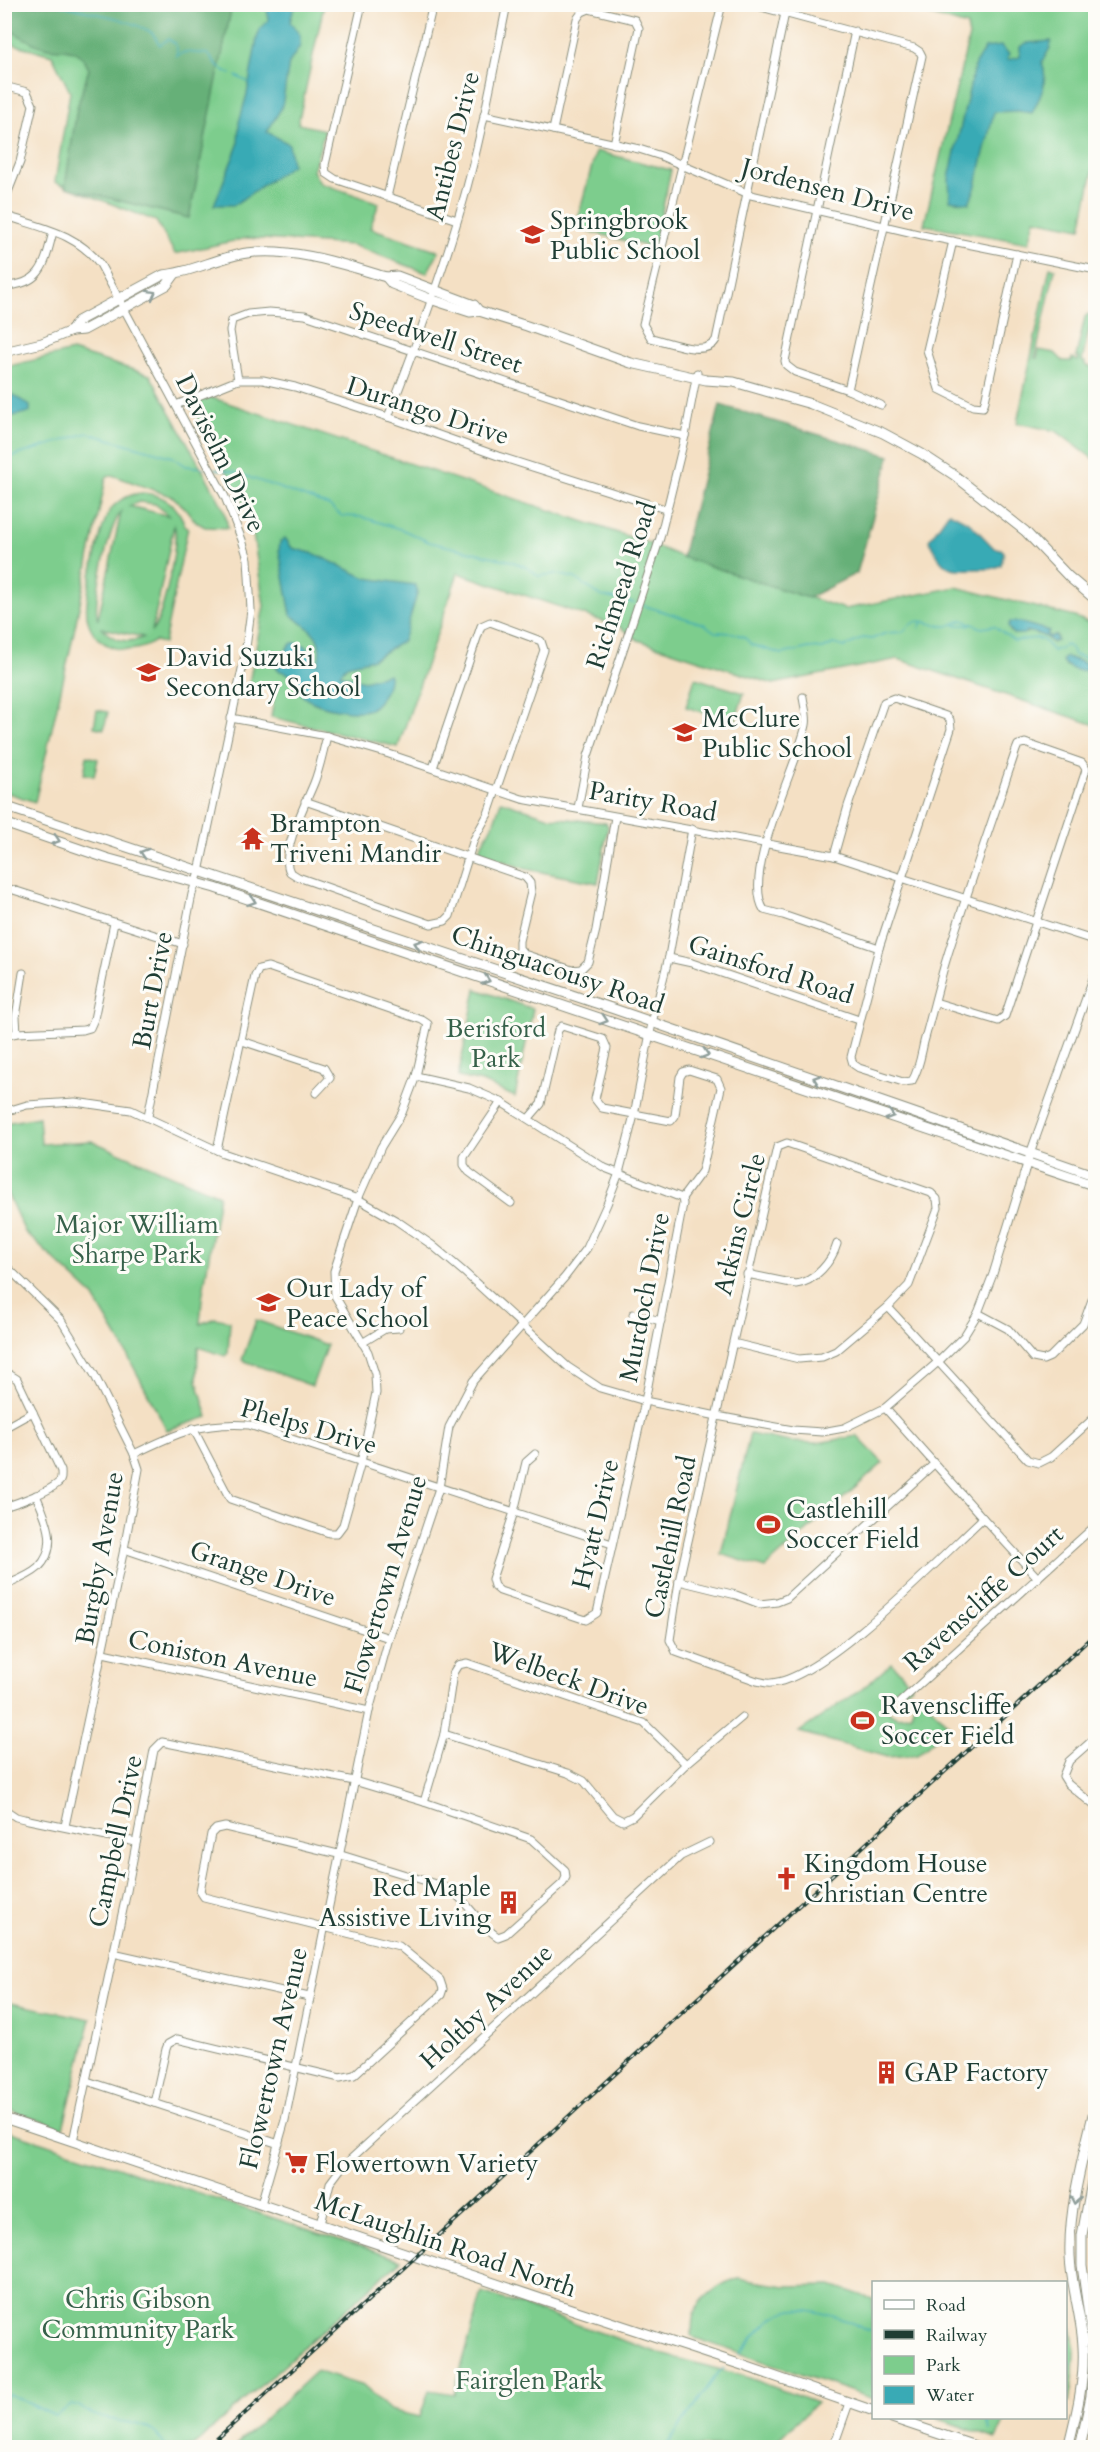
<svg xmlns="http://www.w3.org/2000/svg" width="1100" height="2452" font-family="Cardo,serif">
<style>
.green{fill:#7dcd8d;stroke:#4e8560;stroke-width:1.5;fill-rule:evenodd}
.forest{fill:#66b078;stroke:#427656;stroke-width:1.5}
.water{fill:#39aab5;stroke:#2c7474;stroke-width:1.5}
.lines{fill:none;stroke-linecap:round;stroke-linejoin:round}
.stream{stroke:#39aab5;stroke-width:1.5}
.minor-casing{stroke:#8a8e7c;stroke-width:9}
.major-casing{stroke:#8a8e7c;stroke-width:11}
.minor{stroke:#fff;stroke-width:7}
.major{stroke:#fff;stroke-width:9}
.rail-casing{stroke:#1f3d34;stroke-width:4}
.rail{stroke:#fdfcf7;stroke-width:1.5;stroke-dasharray:4.5;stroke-linecap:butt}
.oneway{stroke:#8f9e9a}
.labels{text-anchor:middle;stroke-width:6;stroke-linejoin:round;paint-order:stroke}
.street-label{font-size:26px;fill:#1f3d34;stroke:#fdfcf7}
.poi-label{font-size:26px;fill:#1f3d34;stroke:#fdfcf7;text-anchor:start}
.park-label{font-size:26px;fill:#36614a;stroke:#fdfcf7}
</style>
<rect width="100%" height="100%" fill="#fdfcf7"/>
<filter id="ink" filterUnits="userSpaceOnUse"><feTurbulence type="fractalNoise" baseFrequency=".0167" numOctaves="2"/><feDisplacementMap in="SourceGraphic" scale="12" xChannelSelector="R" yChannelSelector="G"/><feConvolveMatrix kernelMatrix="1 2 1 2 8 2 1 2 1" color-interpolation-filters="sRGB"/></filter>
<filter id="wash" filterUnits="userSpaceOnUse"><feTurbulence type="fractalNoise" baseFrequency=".008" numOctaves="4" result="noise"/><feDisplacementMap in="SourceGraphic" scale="24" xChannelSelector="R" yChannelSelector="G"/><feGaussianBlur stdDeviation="1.35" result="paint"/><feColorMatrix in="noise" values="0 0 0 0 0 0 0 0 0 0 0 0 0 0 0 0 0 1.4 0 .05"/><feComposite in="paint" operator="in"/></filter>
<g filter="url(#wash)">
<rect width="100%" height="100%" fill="#f4e0c4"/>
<g class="green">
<path d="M4 5H324L298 124 325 130 313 171 320 183 379 203 370 228 439 251 427 273 352 245 247 238 175 254 156 221 55 182 70 92 52 55 5 42Z"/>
<path d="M896 5H1095V161L1081 228 1035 219 1029 243 924 225 969 36 967 26Z"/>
<path d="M596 151 671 170 654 248 575 228Z"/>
<path d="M1050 267 1055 269 1035 358H1037L1039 350 1055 353 1063 361H1072V358L1078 361 1079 358 1076 357 1085 317 1088 314 1092 315 1082 361 1085 362V365L1095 368V460L1056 431 1017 423Z"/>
<path d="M72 351 150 375 224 509 228 528 205 527 196 522 185 508 173 497 112 475 106 478 71 646 35 802 5 792V367Z"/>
<path d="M207 396 648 543 682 557 845 609 956 587 1075 617 1095 625V725L898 659 773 684 638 640 620 627 458 573 398 747 271 717 276 688 249 683 264 606 250 515 191 406ZM1020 623 1049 631 1046 634 1047 636H1057V641L1052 643C1044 634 1038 634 1026 631L1027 633 1013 634 1010 631 1009 625ZM1065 657 1083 662 1086 671 1068 667 1062 661Z"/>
<path d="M143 493C164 494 179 506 185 526L188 527 164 643 155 641C130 659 92 649 87 616 84 600 101 521 111 509 119 499 130 494 143 493ZM139 502 155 504 170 516 129 506ZM121 512 98 619V620C92 602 109 525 121 512ZM174 525C180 538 163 619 152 631ZM102 628 143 637H144C129 644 113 641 102 628Z"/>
<path d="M695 678 744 693 735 722 686 707Z"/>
<path d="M97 710 108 712 104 729 94 727Z"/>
<path d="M87 756 98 759 94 776 84 774Z"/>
<path d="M501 801 550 817 606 823 608 826 598 883 526 869 482 854 479 849 494 822Z"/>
<path d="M476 989 533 1009 515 1097 482 1082 458 1077Z"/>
<path d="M39 1117 41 1144 92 1141 219 1195 202 1299 200 1324 215 1318 230 1321 228 1353 225 1356 198 1347 197 1381 208 1417 167 1430 122 1345 93 1296 25 1232 5 1189V1123Z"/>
<path d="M256 1320 327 1345 312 1386 242 1360Z"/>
<path d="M750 1434 790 1442 817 1443 857 1436 883 1463 765 1568 721 1554Z"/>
<path d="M892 1663 912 1686 907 1690C896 1688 890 1692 886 1702L890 1713 897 1717 911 1714 915 1699 920 1694 949 1726 917 1755 887 1757 799 1732 862 1689Z"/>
<path d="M5 2002 91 2019 63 2128 5 2109Z"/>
<path d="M5 2130 401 2260 192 2447H5Z"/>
<path d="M739 2279 786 2286 831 2285 873 2299V2399L692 2337C692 2329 692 2320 694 2313 700 2298 724 2280 739 2279Z"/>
<path d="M482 2292 665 2355 744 2376 816 2403 770 2447H234L316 2371 363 2386 390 2410 420 2417 429 2390 454 2394Z"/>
<path d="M1066 2300 1075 2351 1074 2373 1069 2401 1066 2400Z"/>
<path d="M937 2418H1006L996 2439Z"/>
</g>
<g class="forest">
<path d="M4 5H232L189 218 65 187 77 108 89 69C75 39 61 55 38 45 26 40 15 33 5 27Z"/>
<path d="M720 405 890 456 857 573 808 598 682 557Z"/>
</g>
<g class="water">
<path d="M267 5H300L293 10 290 22 300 35V46L289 63 282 107 267 132 289 144 292 165 234 205H214L238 145 239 122 247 94 257 38 260 29 268 21Z"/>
<path d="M1051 41 1050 48 1042 62C1049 81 1041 96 1032 113L1018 111 994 112 975 189 969 203 950 200 949 178 975 64 985 48 1001 46 1009 54 1007 60 1020 57V47L1026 43Z"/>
<path d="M12 394 30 406V412L5 418V402L10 401Z"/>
<path d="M949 512 969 522 994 548 1001 549 1004 552 1001 565C993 570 986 569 977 569 945 570 944 569 929 540Z"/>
<path d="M285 538 292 548 315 554 366 578 415 585 418 591 403 641 373 659 347 665 340 674 364 681 389 674C390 680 388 686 385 691 381 698 378 705 370 709 355 715 320 707 307 699 293 691 302 675 280 671L276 667 283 663 287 648 292 643C307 641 310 651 315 663L318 664C325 637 312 630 291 615L279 550 280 542Z"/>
<path d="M1010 622H1019L1049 631 1046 635 1050 637 1055 635 1057 641 1052 642C1044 634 1038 634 1027 631L1023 634H1013L1008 627Z"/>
<path d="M1065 657 1083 662 1088 669C1080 673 1068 669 1062 661Z"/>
</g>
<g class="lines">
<g class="stream">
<path d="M58 4C88 13 122 16 149 31 155 34 156 40 160 45L168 39C176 44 179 46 176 56L185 52 208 54 218 67 231 74"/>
<path d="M236 76 248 82"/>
<path d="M4 457H11L87 433 173 457 186 466 206 468"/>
<path d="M214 469 234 472 313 500 329 506 342 516 362 517 403 530 429 542 511 561 526 567 538 576 556 574 575 578 601 596 634 603"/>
<path d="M642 605 704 624 715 632 733 633 744 637 752 645 782 654 809 648 823 649 833 644 845 647 863 638 872 639 886 633 903 632C920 611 927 627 946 626 953 626 956 621 963 620L982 628 994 626 1014 641 1037 638 1043 640 1053 651 1067 645 1071 648 1074 655 1096 661"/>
<path d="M955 625H971"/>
<path d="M919 628 922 622"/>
<path d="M740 2354C778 2306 788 2300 847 2321 856 2324 864 2331 874 2331"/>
<path d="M1066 2364 1074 2363"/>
<path d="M4 2398 9 2394 55 2416 71 2405H78C101 2426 131 2416 154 2432 159 2436 163 2443 167 2448"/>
<path d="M987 2418 990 2430"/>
<path d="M665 2448 718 2373 724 2368"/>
</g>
</g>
</g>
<g filter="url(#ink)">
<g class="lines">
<defs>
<g id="minor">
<path d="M362 4 325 165 326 173 335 179 457 220"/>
<path d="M722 4 643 324 651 338C669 342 706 358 716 340L785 13"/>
<path d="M750 4 914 48 920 52 922 56 848 390"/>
<path d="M855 31 785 361 786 365 795 372 848 390 881 405"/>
<path d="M4 86 27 92 33 105 20 162 4 202"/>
<path d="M484 115 639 149 661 156 751 195 922 235 1096 270"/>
<path d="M553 130 577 19 582 12 589 9 635 20 639 28 614 144"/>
<path d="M387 197 433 4"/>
<path d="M4 215C41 228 75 232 100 264L225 497 242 540 248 559 251 610 245 655 199 872 192 894 148 1116"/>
<path d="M953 241 927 350 939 389 973 406 983 407 985 401 1017 254"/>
<path d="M4 286C43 285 45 262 53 232"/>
<path d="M238 380 230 331 232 320 248 314 269 312 305 315 638 426 685 436"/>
<path d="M176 405 238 380H263L295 387 388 417 498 456 668 510"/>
<path d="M388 417C415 348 441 277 462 205 481 140 493 72 507 4"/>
<path d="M803 697C804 706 808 717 806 725 797 767 741 873 764 910L783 915 879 948"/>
<path d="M231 718 327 736 389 754 522 799 834 856 1096 941"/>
<path d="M327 736C323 751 320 768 314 783 307 801 279 854 290 872L298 877 431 924 445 921 450 916 474 839 488 814 544 650 541 641 490 622 481 626 433 768"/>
<path d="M305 801 525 877 530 883 531 892 519 941V948L524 954 572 970 581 969 588 962 596 930 615 817"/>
<path d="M578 808 588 756 660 538 685 436 697 373"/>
<path d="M834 856 848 806 884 702 894 698 946 716 950 720 951 729 879 948 851 1057 853 1064 859 1068 903 1082 912 1081C919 1070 921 1055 924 1042 931 1017 937 992 944 967 966 894 992 822 1016 750L1018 745 1025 743 1082 763 1086 769 1085 773 1005 1016 998 1021 935 1002"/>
<path d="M4 887 183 944"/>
<path d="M669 958 692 963 859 1020"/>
<path d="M17 1033 16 1017 23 973"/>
<path d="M4 1036 17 1033 83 1030 90 1028 94 1019 114 923"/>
<path d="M242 1041 324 1068 330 1078 316 1093"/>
<path d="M416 1076 469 1088 501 1102 605 1168 682 1198 683 1204 645 1401 597 1613 586 1620 500 1591 494 1586 492 1579 514 1512 526 1462 535 1454"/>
<path d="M501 1102 464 1157V1165L469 1172 511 1203"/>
<path d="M4 1112 27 1105 75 1102 131 1110 223 1153 358 1199 397 1221 432 1245 464 1272 568 1367 600 1388 645 1401 717 1416 793 1430 822 1432 844 1428 885 1408 938 1362 964 1336 978 1313 993 1274 1030 1154 1096 970"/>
<path d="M529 1118 541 1104 558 1030 562 1026 603 1039 607 1048 595 1099 602 1108 671 1121 675 1116 680 1077 683 1072 689 1070 717 1079 721 1088 702 1171 682 1198"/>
<path d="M4 1264 61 1320 94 1374 134 1454 139 1469 124 1549 65 1826"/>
<path d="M747 1274 796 1284C815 1282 832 1261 837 1244"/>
<path d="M888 1307 1028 1460 1039 1463 1051 1457 1096 1416"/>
<path d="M978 1313 1008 1329 1033 1358 1043 1360 1050 1357 1083 1324 1096 1289"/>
<path d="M633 1314 661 1321"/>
<path d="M362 1343 385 1329 399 1328"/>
<path d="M733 1343 799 1359 822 1357 836 1351 888 1307 909 1285 938 1208 937 1199 931 1193 787 1143 777 1147 679 1581 670 1640 676 1652 757 1681C762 1682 767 1684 771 1683 824 1680 941 1557 983 1518L885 1408"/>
<path d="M4 1371 17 1379 61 1471C61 1476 62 1477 60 1481 52 1491 17 1503 4 1507"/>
<path d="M4 1428 33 1412"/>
<path d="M193 1428 230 1499 329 1533H337L343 1525 361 1462 376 1393 375 1374 368 1352 335 1296 334 1271 358 1199 381 1147 402 1113 416 1076 428 1024 422 1020 268 967 259 969 255 976 217 1150"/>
<path d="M134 1454C177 1433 200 1422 249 1425L612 1544"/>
<path d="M983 1518 1038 1578"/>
<path d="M124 1549 389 1638"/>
<path d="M679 1581 736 1595 760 1604 777 1602 787 1598 934 1464"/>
<path d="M4 1586C15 1581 29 1576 38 1568 60 1547 46 1518 36 1495"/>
<path d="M103 1653 369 1711"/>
<path d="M900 1702 1096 1525"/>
<path d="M444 1734 568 1773 584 1781 613 1816 623 1821 633 1816 686 1764 742 1717"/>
<path d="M1096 1737 1069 1761 1063 1776 1068 1784 1096 1807"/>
<path d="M424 1802 444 1734 453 1673 458 1665 467 1663 644 1723 686 1764"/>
<path d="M4 1809 16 1817 24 1819 136 1842"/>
<path d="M113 1953 309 1997"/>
<path d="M87 2081 279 2144"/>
<path d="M73 2141 127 1891 154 1750 162 1742 354 1781 424 1802 531 1839 565 1870 566 1877 563 1883 506 1934 498 1937C476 1923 467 1897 442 1886L338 1854 225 1827 216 1829 211 1834 200 1891 204 1897 399 1946 440 1980 443 1989 441 1995 354 2075 340 2078 177 2039 168 2044 166 2049 154 2103"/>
<path d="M261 2204 285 2120 369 1711 389 1638 439 1488 449 1427 473 1381 565 1277 587 1248 607 1204 619 1173 634 1115 652 1023 669 956 692 829"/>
<path d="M320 2224 330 2183 342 2167 681 1856 710 1842"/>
<path d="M830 2448 837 2437 849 2403"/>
</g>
<g id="major">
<path d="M386 277 392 284 430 299 470 312 479 311 527 326 631 363 706 380 734 382 811 404 883 433 922 454 954 475 1025 531 1069 577 1096 600"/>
<path d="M71 331 78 321 163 275C191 273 218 257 247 253 293 247 342 264 386 277L397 276 474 305 479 311"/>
<path d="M4 352 42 343 71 331 84 330 167 285 175 274"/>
<path d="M4 806 614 1009 1096 1176"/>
<path d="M4 823 106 858 215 888 1096 1186"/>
<path d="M4 2118 574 2310 742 2365 874 2411"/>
<path d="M892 2418 981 2448"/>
<path d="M1068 2448C1076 2415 1085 2382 1083 2347 1082 2317 1071 2287 1070 2256 1068 2207 1085 2150 1096 2102"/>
<path d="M1080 2448 1091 2396 1094 2353 1082 2265V2235L1096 2161"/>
</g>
</defs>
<use href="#minor" class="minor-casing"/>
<use href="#major" class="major-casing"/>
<use href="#minor" class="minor"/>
<use href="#major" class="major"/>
<defs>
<path id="rail" d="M207 2448 1096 1633"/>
</defs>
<use href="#rail" class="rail-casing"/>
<use href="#rail" class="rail"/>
</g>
<defs><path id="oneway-chevron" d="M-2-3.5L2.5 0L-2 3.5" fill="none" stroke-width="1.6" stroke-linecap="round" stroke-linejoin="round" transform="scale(1.5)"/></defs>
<g class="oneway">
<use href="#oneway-chevron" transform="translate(152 294) rotate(-29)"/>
<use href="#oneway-chevron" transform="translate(56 840) rotate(18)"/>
<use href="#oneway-chevron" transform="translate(144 853) rotate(-162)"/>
<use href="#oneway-chevron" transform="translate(252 901) rotate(19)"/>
<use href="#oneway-chevron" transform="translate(418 944) rotate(-161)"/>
<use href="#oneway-chevron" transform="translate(486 980) rotate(19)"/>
<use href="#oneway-chevron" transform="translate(604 1020) rotate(18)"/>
<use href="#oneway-chevron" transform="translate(705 1054) rotate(18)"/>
<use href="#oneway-chevron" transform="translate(817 1079) rotate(-161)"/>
<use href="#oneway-chevron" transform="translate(890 1115) rotate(18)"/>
<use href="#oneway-chevron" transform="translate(1075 2200) rotate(101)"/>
</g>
</g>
<defs>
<symbol id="school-bare" viewBox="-9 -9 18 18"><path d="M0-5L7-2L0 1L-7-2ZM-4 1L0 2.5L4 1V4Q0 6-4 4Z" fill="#c8321e" stroke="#fdfcf7" stroke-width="2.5" paint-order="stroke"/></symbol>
<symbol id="temple-bare" viewBox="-9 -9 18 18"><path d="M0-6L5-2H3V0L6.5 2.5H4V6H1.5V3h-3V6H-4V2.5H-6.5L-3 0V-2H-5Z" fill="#c8321e" stroke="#fdfcf7" stroke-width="2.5" paint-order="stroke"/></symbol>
<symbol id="stadium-bare" viewBox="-9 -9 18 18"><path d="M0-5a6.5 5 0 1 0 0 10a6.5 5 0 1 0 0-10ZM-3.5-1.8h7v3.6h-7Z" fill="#c8321e" stroke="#fdfcf7" stroke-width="2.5" paint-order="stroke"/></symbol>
<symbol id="church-bare" viewBox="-9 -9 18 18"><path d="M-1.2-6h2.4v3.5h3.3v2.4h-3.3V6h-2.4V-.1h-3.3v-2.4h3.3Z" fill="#c8321e" stroke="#fdfcf7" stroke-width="2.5" paint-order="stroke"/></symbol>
<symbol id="building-bare" viewBox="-9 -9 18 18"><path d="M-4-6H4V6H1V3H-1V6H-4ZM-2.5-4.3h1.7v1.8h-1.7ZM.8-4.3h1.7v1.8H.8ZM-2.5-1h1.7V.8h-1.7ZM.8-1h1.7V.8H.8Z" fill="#c8321e" stroke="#fdfcf7" stroke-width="2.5" paint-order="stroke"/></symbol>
<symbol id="supermarket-bare" viewBox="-9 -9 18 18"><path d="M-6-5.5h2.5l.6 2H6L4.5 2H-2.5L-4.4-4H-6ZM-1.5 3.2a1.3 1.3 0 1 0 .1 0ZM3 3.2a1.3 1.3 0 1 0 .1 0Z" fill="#c8321e" stroke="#fdfcf7" stroke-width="2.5" paint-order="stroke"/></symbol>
</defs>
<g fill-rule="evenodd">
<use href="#school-bare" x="516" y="218" width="33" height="33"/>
<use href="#school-bare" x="132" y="656" width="33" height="33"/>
<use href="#school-bare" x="668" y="716" width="33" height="33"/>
<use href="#temple-bare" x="236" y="822" width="33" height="33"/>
<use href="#school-bare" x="252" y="1286" width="33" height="33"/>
<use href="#stadium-bare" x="752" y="1508" width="33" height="33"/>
<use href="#stadium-bare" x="846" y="1704" width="33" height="33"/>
<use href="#church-bare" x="770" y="1862" width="33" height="33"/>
<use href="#building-bare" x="492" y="1886" width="33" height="33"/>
<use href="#building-bare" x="870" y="2056" width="33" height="33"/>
<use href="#supermarket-bare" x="280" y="2146" width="33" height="33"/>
</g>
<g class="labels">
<g class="street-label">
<text transform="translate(452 146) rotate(-76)" y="9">Antibes Drive</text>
<text transform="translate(828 189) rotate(15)" y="9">Jordensen Drive</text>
<text transform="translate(436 337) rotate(18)" y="9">Speedwell Street</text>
<text transform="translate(428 410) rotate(18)" y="9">Durango Drive</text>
<text transform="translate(221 453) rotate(64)" y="9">Daviselm Drive</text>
<text transform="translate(621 585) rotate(-72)" y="9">Richmead Road</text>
<text transform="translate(653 801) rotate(10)" y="9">Parity Road</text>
<text transform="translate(558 969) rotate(19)" y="9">Chinguacousy Road</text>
<text transform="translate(771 969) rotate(18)" y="9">Gainsford Road</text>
<text transform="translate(152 990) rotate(-79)" y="9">Burt Drive</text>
<text transform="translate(739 1224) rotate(-76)" y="9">Atkins Circle</text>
<text transform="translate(644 1297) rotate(-79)" y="9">Murdoch Drive</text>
<text transform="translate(309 1426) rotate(16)" y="9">Phelps Drive</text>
<text transform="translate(595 1524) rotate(-77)" y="9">Hyatt Drive</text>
<text transform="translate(670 1537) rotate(-78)" y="9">Castlehill Road</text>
<text transform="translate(99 1558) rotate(-80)" y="9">Burgby Avenue</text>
<text transform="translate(263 1573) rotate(19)" y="9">Grange Drive</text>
<text transform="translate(385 1584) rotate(-73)" y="9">Flowertown Avenue</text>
<text transform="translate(983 1598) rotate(-42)" y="9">Ravenscliffe Court</text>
<text transform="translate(223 1658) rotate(12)" y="9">Coniston Avenue</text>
<text transform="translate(569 1678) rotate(20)" y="9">Welbeck Drive</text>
<text transform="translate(115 1841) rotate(-78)" y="9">Campbell Drive</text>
<text transform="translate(486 2006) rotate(-43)" y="9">Holtby Avenue</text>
<text transform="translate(273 2058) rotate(-77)" y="9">Flowertown Avenue</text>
<text transform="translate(446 2244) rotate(19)" y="9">McLaughlin Road North</text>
</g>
<g class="poi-label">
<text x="550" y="229">Springbrook<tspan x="550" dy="30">Public School</tspan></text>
<text x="166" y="666">David Suzuki<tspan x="166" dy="30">Secondary School</tspan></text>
<text x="702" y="727">McClure<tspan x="702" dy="30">Public School</tspan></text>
<text x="270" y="832">Brampton<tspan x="270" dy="30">Triveni Mandir</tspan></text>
<text x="286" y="1297">Our Lady of<tspan x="286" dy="30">Peace School</tspan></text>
<text x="786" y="1518">Castlehill<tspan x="786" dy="30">Soccer Field</tspan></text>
<text x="881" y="1714">Ravenscliffe<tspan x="881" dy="30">Soccer Field</tspan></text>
<text x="804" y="1872">Kingdom House<tspan x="804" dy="30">Christian Centre</tspan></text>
<text x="491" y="1896" text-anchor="end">Red Maple<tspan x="491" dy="30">Assistive Living</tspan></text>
<text x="904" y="2081">GAP Factory</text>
<text x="315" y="2172">Flowertown Variety</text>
</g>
<g class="park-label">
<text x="496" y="1037">Berisford<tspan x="496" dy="30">Park</tspan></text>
<text x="137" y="1233">Major William<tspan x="137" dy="30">Sharpe Park</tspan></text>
<text x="138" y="2308">Chris Gibson<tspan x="138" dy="30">Community Park</tspan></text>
<text x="529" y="2389">Fairglen Park</text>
</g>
</g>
<rect width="1100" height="2452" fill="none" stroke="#fdfcf7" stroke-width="24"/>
<rect x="872" y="2281" width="195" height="138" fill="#fdfcf7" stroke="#a4b0a9" stroke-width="1.5"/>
<rect x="884" y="2300" width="30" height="9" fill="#ffffff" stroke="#a4b0a9" stroke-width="1.5"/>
<text x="926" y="2311" font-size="18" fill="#1f3d34">Road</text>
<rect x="884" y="2330" width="30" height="9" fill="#1f3d34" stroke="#a4b0a9" stroke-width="1.5"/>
<text x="926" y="2341" font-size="18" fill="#1f3d34">Railway</text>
<rect x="884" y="2356" width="30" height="18" fill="#7dcd8d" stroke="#a4b0a9" stroke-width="1.5"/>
<text x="926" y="2371" font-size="18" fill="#1f3d34">Park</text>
<rect x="884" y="2386" width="30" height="18" fill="#39aab5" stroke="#a4b0a9" stroke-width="1.5"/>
<text x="926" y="2401" font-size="18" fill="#1f3d34">Water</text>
</svg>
